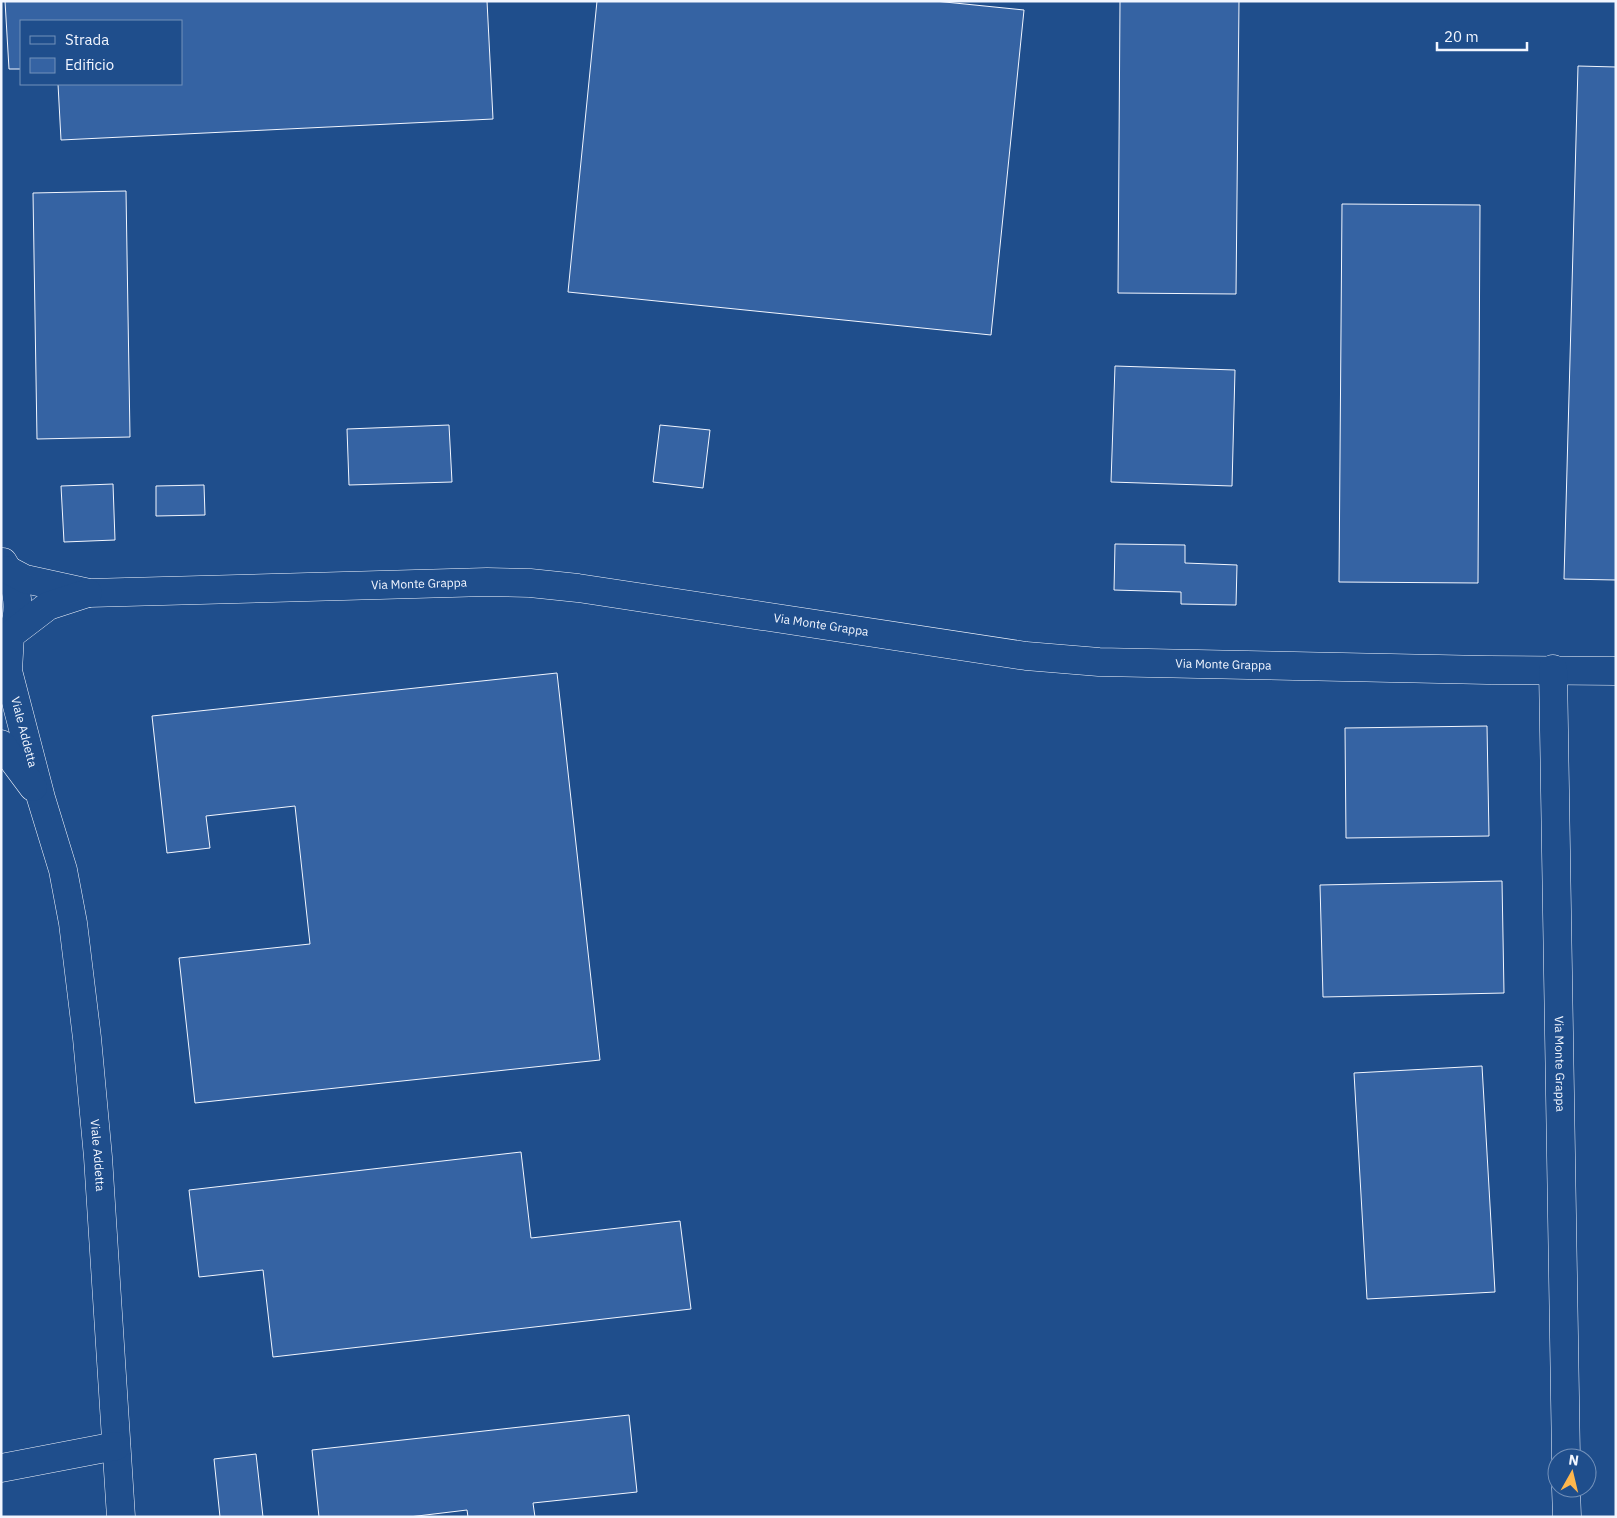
<svg xmlns="http://www.w3.org/2000/svg" width="1617" height="1518" font-family="'IBM Plex Sans',sans-serif">
<style>
.building{fill:#3563a3;stroke:#f2f6ff}
.lines{fill:none;stroke-linecap:round;stroke-linejoin:round}
.minor-casing{stroke:#f2f6ff;stroke-width:29}
.minor{stroke:#1f4e8c;stroke-width:28}
.labels{text-anchor:middle;stroke-width:4;stroke-linejoin:round;paint-order:stroke}
.street-label{font-size:12px;fill:#f2f6ff;stroke:#1f4e8c}
</style>
<rect width="100%" height="100%" fill="#1f4e8c"/>
<g class="building">
<path d="M5 1H487L493 119 61 140 58 84H181V21H21V69H9Z"/>
<path d="M597 1H935L1024 10 991 335 568 292Z"/>
<path d="M1120 1H1239L1236 294 1118 293Z"/>
<path d="M1578 66 1616 67V580L1564 579Z"/>
<path d="M126 191 130 437 37 439 33 193Z"/>
<path d="M1342 204 1480 205 1478 583 1339 582Z"/>
<path d="M1115 366 1235 370 1232 486 1111 482Z"/>
<path d="M449 425 452 482 349 485 347 429Z"/>
<path d="M660 425 710 430 703 488 653 482Z"/>
<path d="M113 484 115 540 64 542 61 486Z"/>
<path d="M204 485 205 515 156 516V486Z"/>
<path d="M1115 544 1185 545V563L1237 565 1236 605 1181 604V592L1114 590Z"/>
<path d="M557 673 600 1060 195 1103 179 958 310 944 295 806 206 816 210 848 167 853 152 716Z"/>
<path d="M1487 726 1489 836 1346 838 1345 728Z"/>
<path d="M1502 881 1504 993 1323 997 1320 885Z"/>
<path d="M1482 1066 1495 1292 1367 1299 1354 1073Z"/>
<path d="M521 1152 531 1238 680 1221 691 1309 273 1357 263 1270 199 1277 189 1190Z"/>
<path d="M629 1415 637 1492 533 1503 535 1517H468L467 1510 409 1517H319L312 1450Z"/>
<path d="M256 1454 263 1517H220L214 1459Z"/>
</g>
<g class="lines">
<defs>
<g id="minor">
<path d="M3 562C18 584 24 615 8 639"/>
<path id="s1" d="M8 570 25 579 89 593 487 582 530 583 578 588 1026 656 1099 662 1487 670 1616 671"/>
<path id="s2" d="M88 593 48 606 10 635 8 671 41 798 63 870 73 923 87 1038 98 1157 121 1517"/>
<path id="s3" d="M1553 669 1566 1458"/>
<path d="M1 744 33 787"/>
<path d="M1 1468 116 1446"/>
<path d="M1566 1488 1567 1517"/>
</g>
</defs>
<use href="#minor" class="minor-casing"/>
<use href="#minor" class="minor"/>
</g>
<g class="labels">
<g class="street-label">
<text dy="4" stroke="none"><textPath href="#s1" startOffset="415">Via Monte Grappa</textPath></text>
<text dy="4" stroke="none"><textPath href="#s1" startOffset="820">Via Monte Grappa</textPath></text>
<text dy="4" stroke="none"><textPath href="#s1" startOffset="1225">Via Monte Grappa</textPath></text>
<text dy="4" stroke="none"><textPath href="#s2" startOffset="189">Viale Addetta</textPath></text>
<text dy="4" stroke="none"><textPath href="#s3" startOffset="395">Via Monte Grappa</textPath></text>
<text dy="4" stroke="none"><textPath href="#s2" startOffset="620">Viale Addetta</textPath></text>
</g>
</g>
<rect width="1617" height="1518" fill="none" stroke="#f2f6ff" stroke-width="5"/>
<rect x="20" y="20" width="162" height="65" fill="#1f4e8c" stroke="#7391ba"/>
<rect x="30" y="36" width="25" height="8" fill="#1f4e8c" stroke="#7391ba"/>
<text x="65" y="45" font-size="15" fill="#f2f6ff">Strada</text>
<rect x="30" y="58" width="25" height="15" fill="#3563a3" stroke="#7391ba"/>
<text x="65" y="70" font-size="15" fill="#f2f6ff">Edificio</text>
<g transform="translate(1572 1473) rotate(8)"><circle r="24" fill="#1f4e8c" stroke="#7391ba"/>
<path d="M0-4L9 19L0 12L-9 19Z" fill="#ffb74d"/>
<text y="-8" font-size="14" font-weight="bold" text-anchor="middle" fill="#f2f6ff">N</text>
</g>
<path d="M1437 42v8h90v-8" fill="none" stroke="#f2f6ff" stroke-width="2.5"/>
<text x="1444" y="42" font-size="15" fill="#f2f6ff" stroke="#1f4e8c" stroke-width="4" paint-order="stroke">20 m</text>
</svg>
